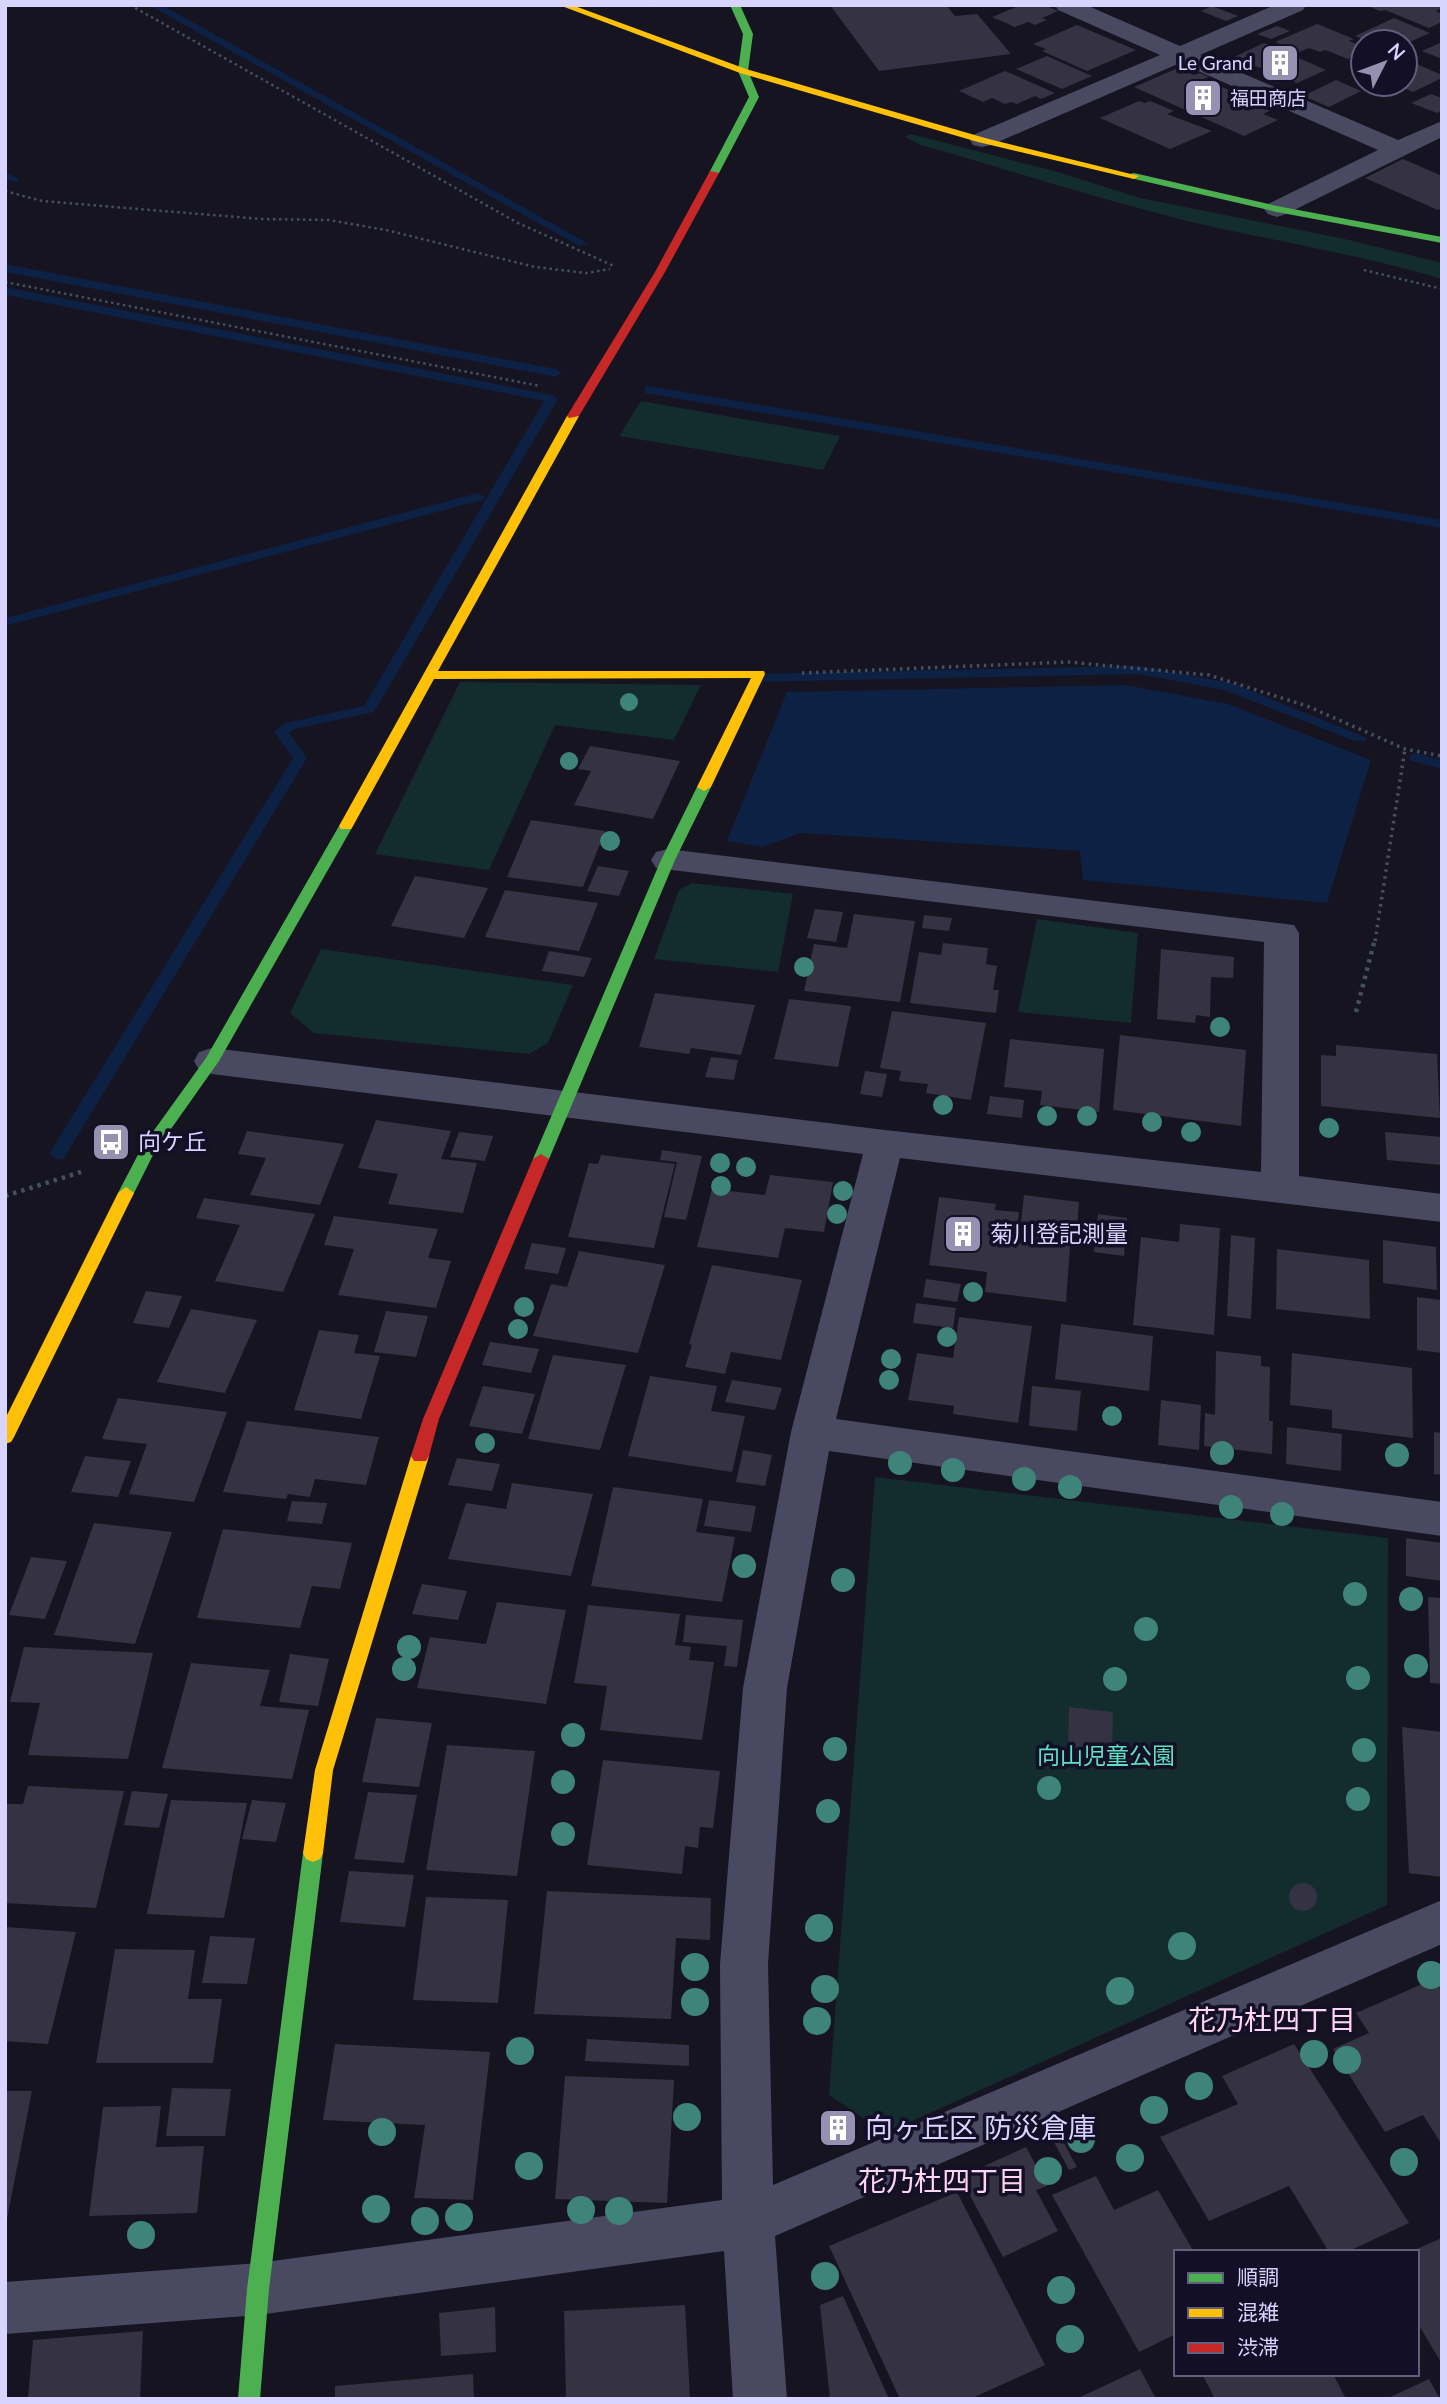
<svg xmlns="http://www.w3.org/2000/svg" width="1447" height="2404" font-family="Lato,'Noto Sans JP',sans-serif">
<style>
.green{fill:#132c2d}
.water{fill:#0d2144}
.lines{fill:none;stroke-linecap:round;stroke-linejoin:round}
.stream{fill:#0d2144;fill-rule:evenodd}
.building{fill:#343243}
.path-far2{stroke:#44505f;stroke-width:2.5;stroke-dasharray:2.5 3.5;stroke-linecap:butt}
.path-far1{stroke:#44505f;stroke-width:3.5;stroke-dasharray:2.5 4.5;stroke-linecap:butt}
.path{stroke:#44505f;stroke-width:4.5;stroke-dasharray:3.5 5;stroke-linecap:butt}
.street{fill:#4a4962;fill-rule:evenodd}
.fast{fill:#4caf50;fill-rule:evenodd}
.slow{fill:#ffc107;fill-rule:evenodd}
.jam{fill:#c62828;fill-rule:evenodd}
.tree{fill:#3e8478}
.labels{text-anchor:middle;stroke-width:7;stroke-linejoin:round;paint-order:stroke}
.far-poi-label{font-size:19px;fill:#d9d4ff;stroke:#130f26;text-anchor:end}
.poi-label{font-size:23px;fill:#d9d4ff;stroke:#130f26;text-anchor:start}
.park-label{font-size:23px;fill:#5fe0c0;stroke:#130f26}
.near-neighbourhood-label{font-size:28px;fill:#ffd6f0;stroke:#130f26}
.near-poi-label{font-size:28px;fill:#d9d4ff;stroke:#130f26;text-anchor:start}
</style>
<rect width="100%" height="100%" fill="#161421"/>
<g class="green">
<path d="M911 134 1058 172 1140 198 1349 240 1442 263V279C1359 254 1272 241 1187 221 1098 199 1010 170 921 145L905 137Z"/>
<path d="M641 401 840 436 823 470 619 436Z"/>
<path d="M460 682 701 685 674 740 555 725 489 870 375 854Z"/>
<path d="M692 883 793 894 778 972 654 959 679 890Z"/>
<path d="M1037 919 1138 933 1131 1023 1018 1012Z"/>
<path d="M321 949 573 985 548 1043 529 1054 314 1033 290 1013Z"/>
<path d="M875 1477 1388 1538 1387 1905 886 2133 829 2095Z"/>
</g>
<path class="water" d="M1126 685 1228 704 1371 760 1327 903 1083 880 1080 851 801 833 762 847 727 841 787 692Z"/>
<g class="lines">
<g class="stream">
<path d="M149 5H162L589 244 579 246Z"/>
<path d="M642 5H660L655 8Z"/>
<path d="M5 172 18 178V182L5 180Z"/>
<path d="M5 264 556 369 562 373 556 377 5 272Z"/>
<path d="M5 287 552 395 558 399 374 712 295 729 289 733 307 758 64 1158 58 1160 49 1154 293 758 274 732 285 723 364 706 544 401 5 295Z"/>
<path d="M649 386 1442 520V528L645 393V387Z"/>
<path d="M478 493 485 497 483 500 5 626V618Z"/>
<path d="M1139 666 1232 683 1367 738 1365 741H1355L1224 690 1139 674 752 682 745 678 752 674Z"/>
<path d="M1416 753 1442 760V769L1411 761 1409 758 1411 755Z"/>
</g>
</g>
<g class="building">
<path d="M830 5H946L955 16 977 14 1011 54 879 71Z"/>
<path d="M1021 5H1044L1058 11 1042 18 1047 20 1035 25 1028 22 1015 27 992 17Z"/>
<path d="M1365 5H1442V8L1436 11 1442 14V22L1429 28 1385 10 1380 11Z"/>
<path d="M1212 6 1238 16 1226 21 1201 11Z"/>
<path d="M1394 18 1430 33 1405 44 1370 42 1355 36Z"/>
<path d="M1317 24 1354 39 1349 41 1363 47V52L1348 59 1325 50 1320 52 1309 48 1299 52 1275 42Z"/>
<path d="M1077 25 1136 50 1087 71 1042 51 1046 49 1033 44Z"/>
<path d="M1277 26 1290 31 1271 39 1257 34Z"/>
<path d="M1442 42V59L1422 51Z"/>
<path d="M1264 43 1326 70 1297 83 1234 57Z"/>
<path d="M1047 56 1092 76 1062 89 1016 69Z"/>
<path d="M1405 59 1442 75V78L1413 92 1395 84H1405Z"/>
<path d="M1178 68 1194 75 1200 73 1209 77 1203 79 1273 109 1263 114 1278 120 1244 136 1134 87Z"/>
<path d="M1005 71 1055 93 1041 99 1035 96 1017 104 1011 102 1005 104 992 98 983 102 959 91Z"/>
<path d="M1336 80 1361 91 1329 107 1303 96Z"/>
<path d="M1431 94 1442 98V111L1437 113 1411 103Z"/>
<path d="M1139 101 1145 103 1150 101 1174 111 1167 114 1212 131 1170 149 1100 118Z"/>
<path d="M1403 159 1442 176V208L1438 210 1365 178Z"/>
<path d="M590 746 680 761 653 819 574 805 591 771 578 769Z"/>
<path d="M531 820 605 831 583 887 507 877Z"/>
<path d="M598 866 629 871 619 896 587 891Z"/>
<path d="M415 876 488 888 464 938 391 926Z"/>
<path d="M505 890 598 903 579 951 485 937Z"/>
<path d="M815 909 843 912 836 942 807 938Z"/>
<path d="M854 914 915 921 900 1002 804 991 814 944 847 948Z"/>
<path d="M924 915 952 918 949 931 922 928Z"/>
<path d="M943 943 988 948 986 964 997 966 993 990H999L996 1013 910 1003 919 952 941 955Z"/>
<path d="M1161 949 1234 957 1233 978 1211 977 1210 1017 1196 1015 1195 1023 1157 1019Z"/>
<path d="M549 951 592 958 584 977 542 971Z"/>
<path d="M655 993 755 1005 741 1055 691 1048 689 1054 639 1047Z"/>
<path d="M789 999 851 1006 838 1067 774 1059Z"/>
<path d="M892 1011 986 1023 971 1100 926 1093 928 1084 899 1081 901 1071 880 1068Z"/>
<path d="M1120 1035 1246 1050 1241 1126 1113 1110Z"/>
<path d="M1010 1039 1104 1049 1099 1112 1040 1105 1042 1091 1004 1087Z"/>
<path d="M1336 1045 1437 1054 1440 1118 1321 1106V1055L1336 1056Z"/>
<path d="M711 1057 738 1060 734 1080 705 1077Z"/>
<path d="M865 1071 887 1074 882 1097 860 1094Z"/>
<path d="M990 1096 1024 1100 1022 1118 987 1114Z"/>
<path d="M376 1120 451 1131 441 1159 477 1163 463 1213 388 1204 398 1174 358 1168Z"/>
<path d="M247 1131 344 1144 320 1205 250 1195 266 1158 238 1154Z"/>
<path d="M459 1132 493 1136 485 1161 450 1157Z"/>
<path d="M1385 1132 1442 1137V1165L1387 1160Z"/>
<path d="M662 1150 702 1156 686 1220 664 1217 677 1162 660 1160Z"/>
<path d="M601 1155 675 1164 654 1248 568 1237 589 1163 598 1164Z"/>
<path d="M770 1175 833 1182 824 1232 785 1228 778 1258 697 1247 712 1189 765 1195Z"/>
<path d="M1024 1195 1079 1202 1077 1229 1021 1223Z"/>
<path d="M939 1197 996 1204 995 1210 1019 1212 1017 1227 1071 1233 1066 1302 985 1292 987 1272 929 1265Z"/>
<path d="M204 1198 315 1214 283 1292 215 1281 240 1225 196 1218Z"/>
<path d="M1098 1214 1127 1218 1124 1256 1094 1252Z"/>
<path d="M334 1216 438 1229 428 1258 451 1261 436 1308 338 1295 354 1249 324 1245Z"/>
<path d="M1180 1224 1220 1228 1214 1335 1133 1325 1141 1237 1179 1242Z"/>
<path d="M1231 1235 1255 1238 1251 1319 1227 1316Z"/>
<path d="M1383 1240 1436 1247 1437 1290 1383 1283Z"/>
<path d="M532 1243 566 1248 558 1274 524 1269Z"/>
<path d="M1277 1249 1369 1260 1370 1319 1276 1309Z"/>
<path d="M579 1251 665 1265 638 1353 533 1336 551 1284 567 1287Z"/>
<path d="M712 1265 802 1280 781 1360 731 1352 725 1374 685 1367 692 1345 689 1344Z"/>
<path d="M926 1279 961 1284 957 1302 923 1297Z"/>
<path d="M146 1291 182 1296 169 1328 133 1323Z"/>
<path d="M1417 1297 1442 1300V1353L1417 1350Z"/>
<path d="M916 1303 956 1308 953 1328 913 1323Z"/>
<path d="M191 1309 257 1320 225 1393 157 1382Z"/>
<path d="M386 1311 428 1316 416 1357 374 1352Z"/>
<path d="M959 1317 1032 1326 1018 1423 953 1414 954 1406 908 1400 917 1353 953 1358Z"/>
<path d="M1061 1324 1153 1336 1149 1391 1055 1379Z"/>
<path d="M319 1330 359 1335 354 1353 380 1356 361 1419 294 1410Z"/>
<path d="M490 1342 539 1349 531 1373 482 1365Z"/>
<path d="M1216 1351 1261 1356V1366L1270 1367 1269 1421H1273L1272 1454 1204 1446 1205 1413 1215 1415Z"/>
<path d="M1292 1353 1412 1368 1413 1438 1332 1428V1410L1290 1405Z"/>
<path d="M553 1355 626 1365 600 1450 528 1439Z"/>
<path d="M650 1376 717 1386 711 1411 745 1416 732 1472 628 1456Z"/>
<path d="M732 1380 782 1388 775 1410 725 1402Z"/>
<path d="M483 1386 535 1394 522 1434 469 1426Z"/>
<path d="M1032 1386 1081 1391 1077 1431 1029 1426Z"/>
<path d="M118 1398 227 1412 194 1502 129 1494 147 1444 102 1439Z"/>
<path d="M1161 1400 1201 1405 1199 1450 1158 1445Z"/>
<path d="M247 1421 379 1437 366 1485 315 1479 310 1497 288 1494 286 1499 223 1492Z"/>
<path d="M1287 1427 1342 1434 1341 1471 1286 1464Z"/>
<path d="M1434 1432 1442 1433V1475L1434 1474Z"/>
<path d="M743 1450 772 1455 765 1486 736 1482Z"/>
<path d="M85 1456 131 1461 118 1497 71 1492Z"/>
<path d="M457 1458 500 1464 492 1491 448 1485Z"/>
<path d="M512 1483 593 1494 571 1576 448 1559 466 1503 506 1509Z"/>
<path d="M613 1487 703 1499 696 1532 735 1537 722 1602 591 1586Z"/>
<path d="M709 1500 756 1506 751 1532 704 1526Z"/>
<path d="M292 1501 327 1503 322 1524 287 1521Z"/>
<path d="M94 1523 172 1532 135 1644 54 1635Z"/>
<path d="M223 1529 352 1543 340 1589 312 1586 300 1628 197 1618Z"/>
<path d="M1406 1538 1442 1543V1581L1406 1576Z"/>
<path d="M31 1557 67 1561 45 1619 9 1615Z"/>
<path d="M422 1584 467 1591 458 1620 412 1614Z"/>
<path d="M1428 1597 1442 1598V1684L1430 1683Z"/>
<path d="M497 1602 566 1610 546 1704 417 1688 430 1637 486 1644Z"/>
<path d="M588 1605 680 1614 675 1645 691 1647 689 1660 714 1662 702 1740 600 1730 607 1686 574 1683Z"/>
<path d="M686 1615 743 1620 737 1667 724 1666 727 1646 683 1642Z"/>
<path d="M24 1647 153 1653 128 1759 28 1755 40 1703 10 1702Z"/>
<path d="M290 1654 329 1659 318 1706 279 1702Z"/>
<path d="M191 1663 270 1670 260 1706 309 1710 292 1779 162 1768Z"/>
<path d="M1069 1707 1113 1712 1112 1755 1068 1750Z"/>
<path d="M376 1718 432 1723 419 1787 362 1782Z"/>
<path d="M1402 1727 1442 1732V1877L1409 1873Z"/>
<path d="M447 1745 535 1751 517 1876 426 1870Z"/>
<path d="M603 1760 720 1771 713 1828 700 1827 698 1848 685 1846 682 1874 587 1865Z"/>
<path d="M28 1786 124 1791 96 1908 5 1903V1804H23Z"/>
<path d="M132 1791 168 1794 159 1828 124 1825Z"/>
<path d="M368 1792 417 1795 404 1863 354 1859Z"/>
<path d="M171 1800 247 1803 224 1918 147 1914Z"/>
<path d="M252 1800 286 1803 276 1842 242 1839Z"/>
<path d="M349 1871 414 1875 405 1927 340 1922Z"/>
<circle cx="1303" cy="1897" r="14"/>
<path d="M547 1891 711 1898 710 1940 676 1938 671 2019 534 2014Z"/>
<path d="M426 1897 508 1900 498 2003 413 2000Z"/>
<path d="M5 1927 76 1932 48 2044 5 2041Z"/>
<path d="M210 1936 255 1938 247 1984 202 1983Z"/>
<path d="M115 1949 195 1950 188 1999H222L213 2063H96Z"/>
<path d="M1436 1978 1442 1987V2145L1423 2115 1385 2132 1333 2049 1369 2033 1356 2013Z"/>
<path d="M587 2039 689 2045V2066L585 2061Z"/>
<path d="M335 2044 490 2052 473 2200 414 2198 425 2125 323 2120Z"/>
<path d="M1294 2044 1409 2223 1347 2252H1329L1289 2186 1209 2221 1160 2137 1238 2104 1222 2076Z"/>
<path d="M565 2076 674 2080 667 2203 555 2199Z"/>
<path d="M172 2088 231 2089 225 2136H166Z"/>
<path d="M5 2091H32L7 2219H5Z"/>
<path d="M161 2106 156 2147 204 2146 197 2213 89 2216 103 2107Z"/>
<path d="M833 2113 854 2130 842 2144 821 2126Z"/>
<path d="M1054 2125 1077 2167 1069 2170 1047 2129Z"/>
<path d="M1026 2147 1047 2186 1036 2190 1058 2231 1003 2257 960 2177Z"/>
<path d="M1096 2176 1114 2210 1158 2190 1194 2252H1176V2334L1139 2352 1052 2195Z"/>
<path d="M957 2192 1045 2365 970 2399H900L829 2246Z"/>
<path d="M1442 2238V2364L1420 2327 1417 2328V2252H1410Z"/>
<path d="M843 2296 889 2399H830L820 2305Z"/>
<path d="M685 2305 690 2399H566L564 2311Z"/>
<path d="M495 2307 496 2352 441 2356 439 2313Z"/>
<path d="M143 2331 140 2399H28L33 2340Z"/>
<path d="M1140 2369 1156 2399H1076Z"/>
<path d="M473 2374 474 2399H335V2386Z"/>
<path d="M1202 2374H1333L1346 2399H1215Z"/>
<path d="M1429 2379 1440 2399H1386Z"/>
</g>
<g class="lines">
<g class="path-far2">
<path d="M130 5 518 223 614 266"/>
<path d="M5 191 42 201 260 219 329 220 386 230 535 267 586 273 610 269"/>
<path d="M1364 270 1442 289"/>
<path d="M5 282 540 386"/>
</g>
<g class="path-far1">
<path d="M802 673 1068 662 1209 675 1307 706 1405 749 1442 756"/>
<path d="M1375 941 1405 749"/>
</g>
<g class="path">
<path d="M1356 1012 1375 939"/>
<path d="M5 1196 81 1172"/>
</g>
<g class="street">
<path d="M1055 5H1086L1180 46 1275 5H1306L1303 10 1200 55 1398 140 1442 121V137L1286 214 1277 217 1268 214 1264 209 1268 204 1378 150 1180 63 991 145 982 147 973 145 970 140 973 135 1160 55 1058 10Z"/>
<path d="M668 849 1294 925 1299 933V1176L1442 1194V1222L900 1158 836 1419 1442 1502V1536L829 1451 787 1688 768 1964 773 2185 1442 1900V1944L775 2236 787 2399H733L724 2251 258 2315 5 2334V2282L258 2263 722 2200 720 1964 743 1688 791 1432 863 1154 212 1074 199 1070 194 1061 199 1052 212 1048 885 1130 1261 1172 1264 942 656 868 651 860 656 852Z"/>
</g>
<g class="fast">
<path d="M730 5H740L753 34 748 71 759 97 719 173 714 176 709 173 749 97 738 71 743 34Z"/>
<path d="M1134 173 1277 206 1442 237V243L1277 212 1130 178V174Z"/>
<path d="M704 783 711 787 675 860 549 1159 546 1163H536L533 1159 661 860 697 787Z"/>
<path d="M346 822 353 826 219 1061 154 1153 132 1197H120L118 1193 142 1147 206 1058 339 826Z"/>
<path d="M313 1844 320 1847 323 1853 269 2289 260 2399H238L247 2289 303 1853 306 1847Z"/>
</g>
<g class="slow">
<path d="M559 5H572L746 69 985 138 1139 176 1134 179 978 142 740 73Z"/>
<path d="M573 413 579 416 438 671H764L765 674 711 787 704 791 697 787 751 678 434 679 353 826 351 829H341L339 826 567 416Z"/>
<path d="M126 1187 134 1193 14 1437 11 1442 5 1444V1419L118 1193Z"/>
<path d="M420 1449 426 1451 429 1456 333 1770 323 1853 320 1859 313 1862 306 1859 303 1853 315 1770 411 1456 414 1451Z"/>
</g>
<g class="jam">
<path d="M710 171 719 173 665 272 579 416 569 418 567 416 655 272Z"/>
<path d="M541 1154 549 1159 439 1419 429 1456 426 1461H414L411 1456 423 1419 533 1159Z"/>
</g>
</g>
<g class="tree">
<circle cx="629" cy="702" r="9"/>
<circle cx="569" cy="761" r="9"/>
<circle cx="610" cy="841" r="10"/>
<circle cx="804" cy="967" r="10"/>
<circle cx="1220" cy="1027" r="10"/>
<circle cx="943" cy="1105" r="10"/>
<circle cx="1047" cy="1116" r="10"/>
<circle cx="1087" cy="1116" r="10"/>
<circle cx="1152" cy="1122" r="10"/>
<circle cx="1329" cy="1128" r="10"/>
<circle cx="1191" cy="1132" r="10"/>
<circle cx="720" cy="1163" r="10"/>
<circle cx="746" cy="1167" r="10"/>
<circle cx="721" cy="1186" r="10"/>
<circle cx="843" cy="1191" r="10"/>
<circle cx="837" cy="1214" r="10"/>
<circle cx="973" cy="1292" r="10"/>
<circle cx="524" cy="1307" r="10"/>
<circle cx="518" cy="1329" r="10"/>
<circle cx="947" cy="1337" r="10"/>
<circle cx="891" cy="1359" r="10"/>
<circle cx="889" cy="1380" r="10"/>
<circle cx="1112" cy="1416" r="10"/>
<circle cx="485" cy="1443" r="10"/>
<circle cx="1222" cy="1453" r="12"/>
<circle cx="1397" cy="1455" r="12"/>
<circle cx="900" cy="1463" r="12"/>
<circle cx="953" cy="1470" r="12"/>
<circle cx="1024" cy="1479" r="12"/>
<circle cx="1070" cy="1487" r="12"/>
<circle cx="1231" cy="1507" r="12"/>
<circle cx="1282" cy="1514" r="12"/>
<circle cx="744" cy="1566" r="12"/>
<circle cx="843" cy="1580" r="12"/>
<circle cx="1355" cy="1594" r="12"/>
<circle cx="1411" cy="1599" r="12"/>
<circle cx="1146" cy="1629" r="12"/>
<circle cx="409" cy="1647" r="12"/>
<circle cx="1416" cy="1666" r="12"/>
<circle cx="404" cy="1669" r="12"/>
<circle cx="1358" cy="1678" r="12"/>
<circle cx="1115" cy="1679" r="12"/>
<circle cx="573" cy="1735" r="12"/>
<circle cx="835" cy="1749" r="12"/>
<circle cx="1364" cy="1750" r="12"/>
<circle cx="563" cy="1782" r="12"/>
<circle cx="1049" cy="1788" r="12"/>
<circle cx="1358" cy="1799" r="12"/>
<circle cx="828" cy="1811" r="12"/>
<circle cx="563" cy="1834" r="12"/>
<circle cx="819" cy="1928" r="14"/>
<circle cx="1182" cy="1946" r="14"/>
<circle cx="695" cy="1967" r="14"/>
<circle cx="1431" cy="1975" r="14"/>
<circle cx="825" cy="1989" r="14"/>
<circle cx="1120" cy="1991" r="14"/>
<circle cx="695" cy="2002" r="14"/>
<circle cx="817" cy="2021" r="14"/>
<circle cx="520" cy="2051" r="14"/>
<circle cx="1314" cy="2054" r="14"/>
<circle cx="1347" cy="2060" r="14"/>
<circle cx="1199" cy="2086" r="14"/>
<circle cx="1154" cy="2110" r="14"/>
<circle cx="687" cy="2117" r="14"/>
<circle cx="382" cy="2132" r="14"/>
<circle cx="1081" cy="2139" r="14"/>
<circle cx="1130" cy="2158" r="14"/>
<circle cx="1404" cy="2162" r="14"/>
<circle cx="529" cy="2166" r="14"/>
<circle cx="1048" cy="2171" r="14"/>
<circle cx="376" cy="2209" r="14"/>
<circle cx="581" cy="2210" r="14"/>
<circle cx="619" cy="2211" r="14"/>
<circle cx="459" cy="2217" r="14"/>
<circle cx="425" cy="2221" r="14"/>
<circle cx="141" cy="2235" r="14"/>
<circle cx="825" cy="2276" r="14"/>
<circle cx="1061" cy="2290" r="14"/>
<circle cx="1070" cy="2339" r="14"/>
</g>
<defs>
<symbol id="building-square" viewBox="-11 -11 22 22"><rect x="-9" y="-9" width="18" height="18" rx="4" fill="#9591b1" stroke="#130f26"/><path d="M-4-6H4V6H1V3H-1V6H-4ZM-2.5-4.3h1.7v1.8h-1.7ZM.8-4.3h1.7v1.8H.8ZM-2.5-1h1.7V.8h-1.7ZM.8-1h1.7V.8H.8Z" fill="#fff"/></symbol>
<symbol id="bus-square" viewBox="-11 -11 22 22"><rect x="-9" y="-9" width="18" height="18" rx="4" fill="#9591b1" stroke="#130f26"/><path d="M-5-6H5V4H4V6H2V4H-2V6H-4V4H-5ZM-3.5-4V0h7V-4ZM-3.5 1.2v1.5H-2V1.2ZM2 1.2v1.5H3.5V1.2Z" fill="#fff"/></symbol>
</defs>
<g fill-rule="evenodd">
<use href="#building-square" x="1258" y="41" width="44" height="44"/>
<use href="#building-square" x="1181" y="76" width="44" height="44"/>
<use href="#bus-square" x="89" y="1120" width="44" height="44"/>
<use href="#building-square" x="941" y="1212" width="44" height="44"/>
<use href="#building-square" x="816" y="2106" width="44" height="44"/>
</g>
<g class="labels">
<g class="far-poi-label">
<text x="1253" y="70">Le Grand</text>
<text x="1230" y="105" text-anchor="start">福田商店</text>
</g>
<g class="poi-label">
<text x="138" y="1150">向ケ丘</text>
<text x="990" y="1242">菊川登記測量</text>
</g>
<g class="park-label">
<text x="1106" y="1764">向山児童公園</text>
</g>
<g class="near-neighbourhood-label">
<text x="1272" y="2030">花乃杜四丁目</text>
<text x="942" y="2191">花乃杜四丁目</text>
</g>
<g class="near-poi-label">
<text x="865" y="2138">向ヶ丘区 防災倉庫</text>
</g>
</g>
<rect width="1447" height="2404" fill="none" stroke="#d9d4ff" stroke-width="14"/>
<rect x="1174" y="2250" width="245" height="126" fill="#130f26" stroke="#625e7d" stroke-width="2"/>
<rect x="1188" y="2273" width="35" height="10" fill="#4caf50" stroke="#625e7d" stroke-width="2"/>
<text x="1237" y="2285" font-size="21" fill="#d9d4ff">順調</text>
<rect x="1188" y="2308" width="35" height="10" fill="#ffc107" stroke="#625e7d" stroke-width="2"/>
<text x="1237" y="2320" font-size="21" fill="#d9d4ff">混雑</text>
<rect x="1188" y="2343" width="35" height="10" fill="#c62828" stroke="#625e7d" stroke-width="2"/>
<text x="1237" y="2355" font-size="21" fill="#d9d4ff">渋滞</text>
<g transform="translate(1384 63) rotate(48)"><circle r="33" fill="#130f26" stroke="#625e7d" stroke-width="2"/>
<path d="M0-5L12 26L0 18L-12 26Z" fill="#9591b1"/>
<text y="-10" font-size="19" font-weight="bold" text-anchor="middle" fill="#d9d4ff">N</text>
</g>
</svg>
